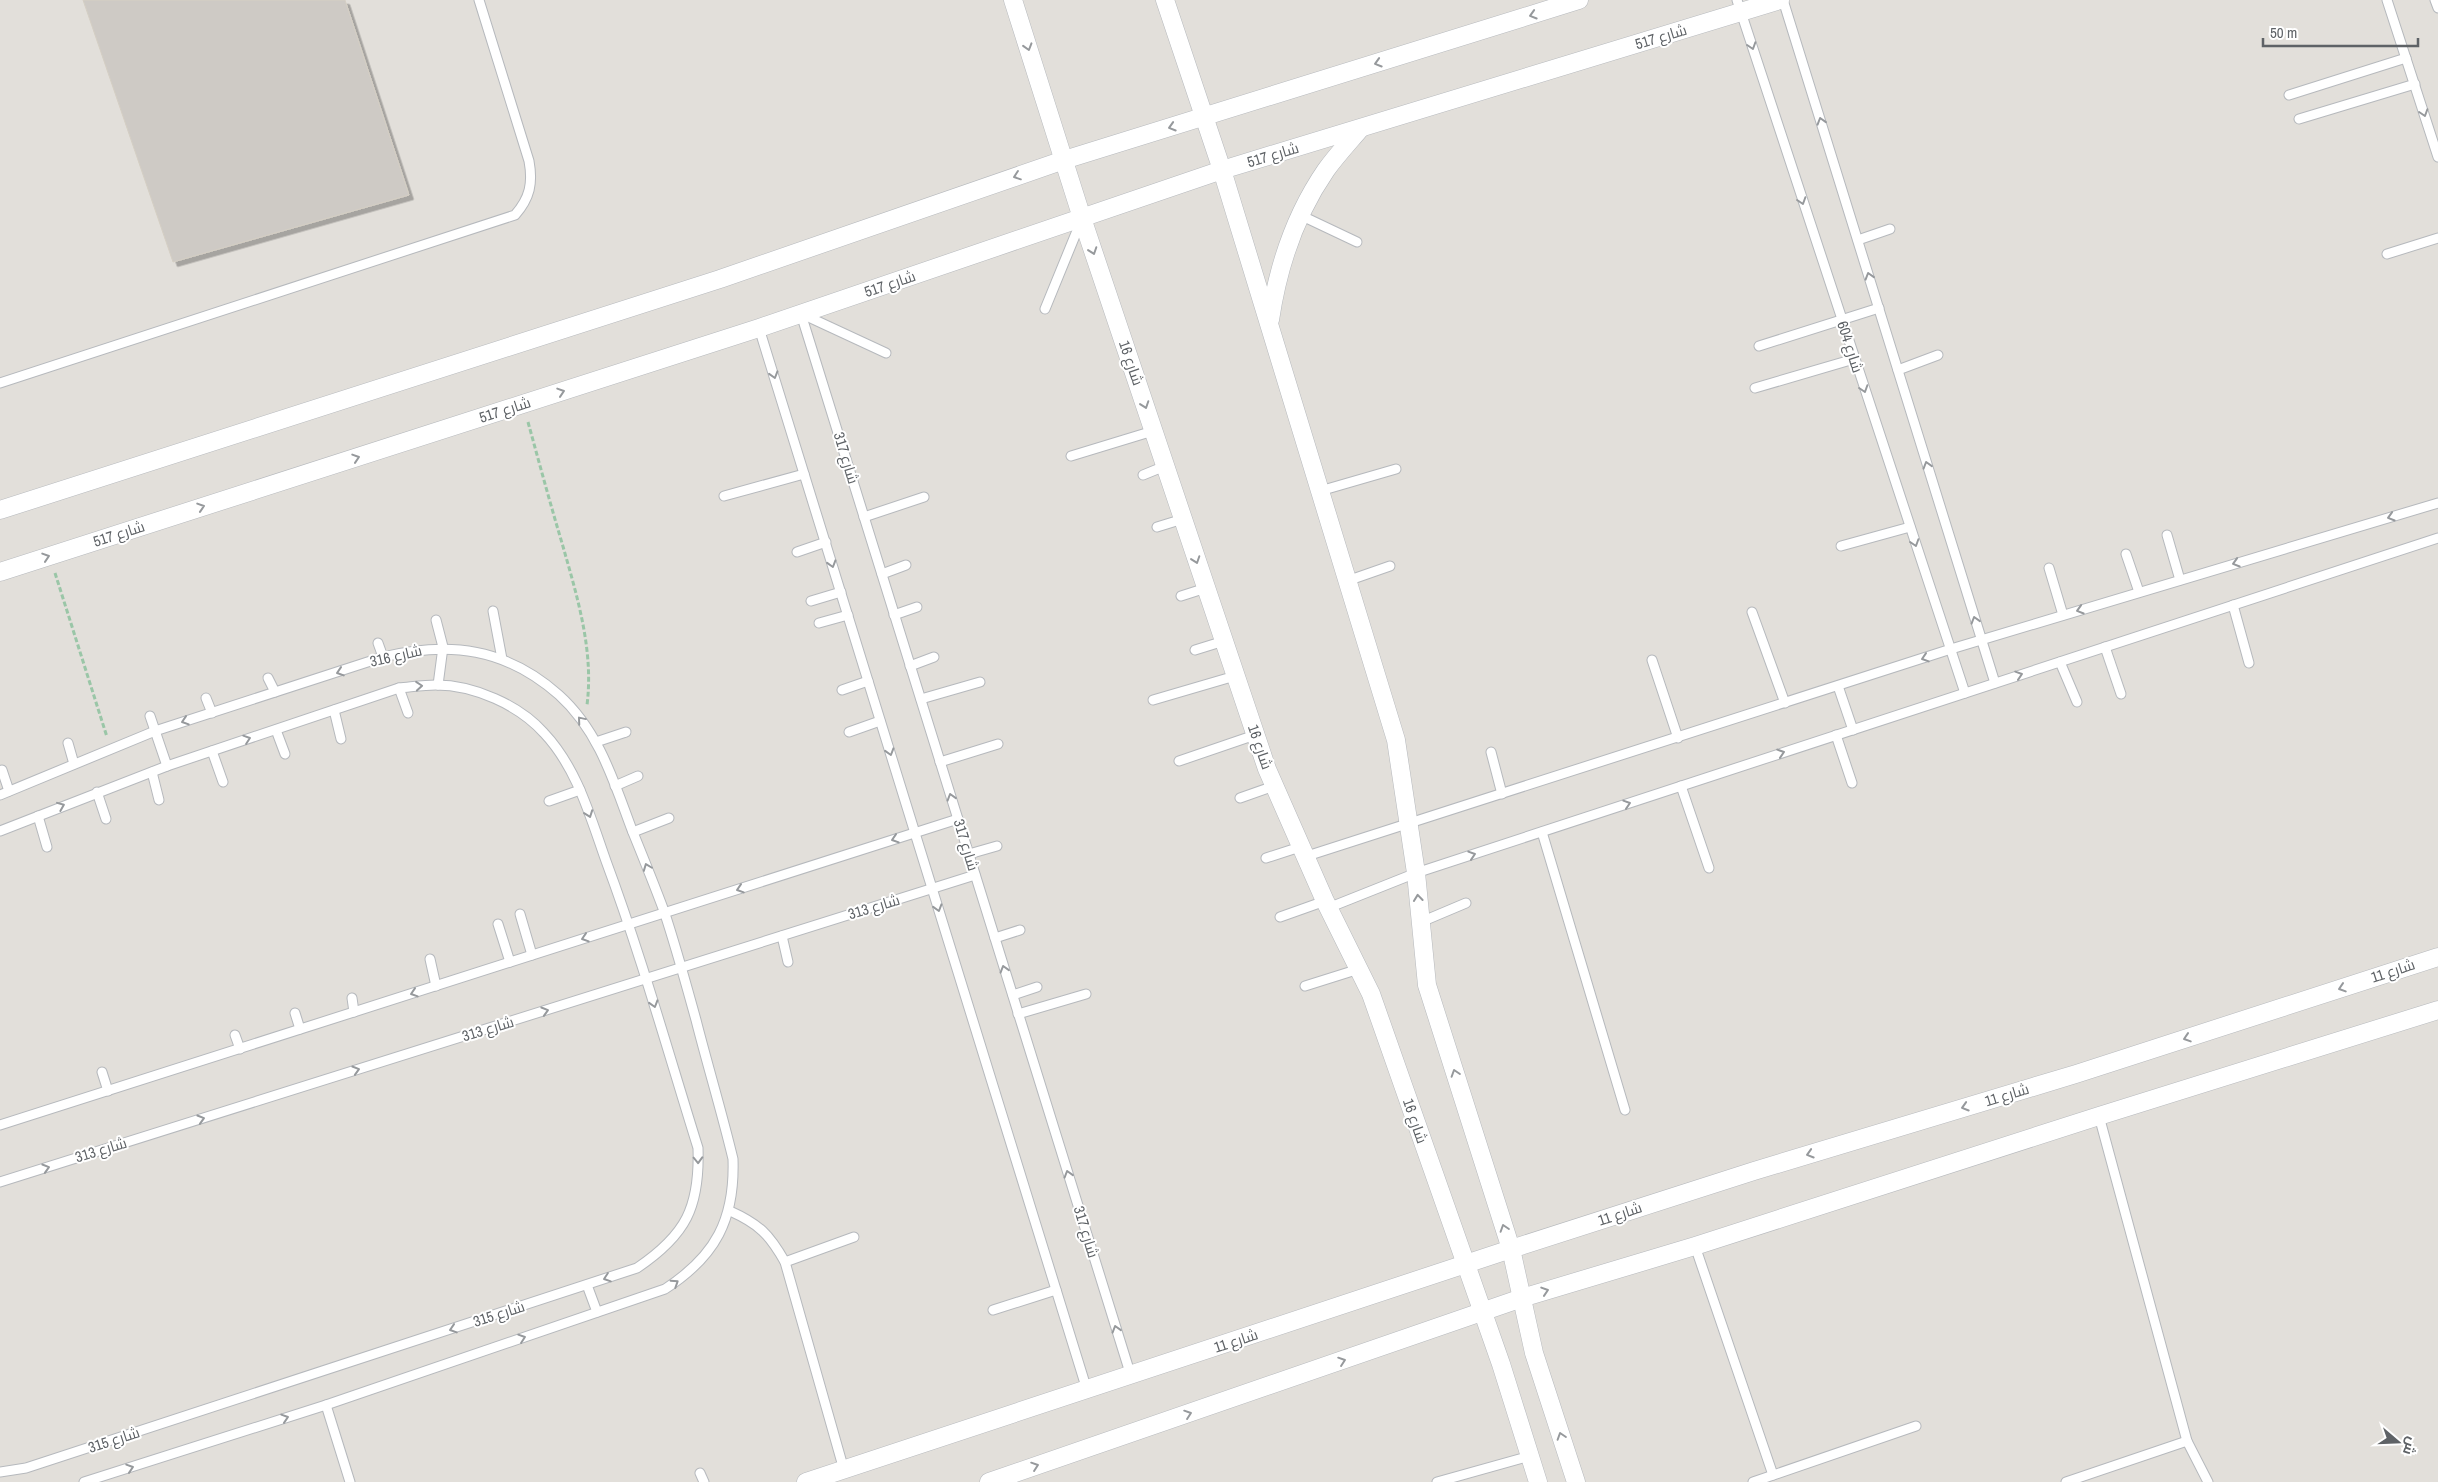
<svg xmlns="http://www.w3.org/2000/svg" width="2438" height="1482" font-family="'Archivo Narrow',Cairo,sans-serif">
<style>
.industrial{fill:#e2dfda}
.building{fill:#cecac5;stroke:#d5cfc4;filter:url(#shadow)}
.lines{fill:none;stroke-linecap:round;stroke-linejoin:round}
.lane-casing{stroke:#b6b9bd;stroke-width:11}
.street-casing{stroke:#b6b9bd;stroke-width:19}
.path{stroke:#9ac6a7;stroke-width:3;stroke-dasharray:5 2.5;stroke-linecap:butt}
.lane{stroke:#fff;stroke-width:9}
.street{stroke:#fff;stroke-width:18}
.oneway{stroke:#96999c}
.labels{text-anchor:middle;stroke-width:4;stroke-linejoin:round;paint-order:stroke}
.street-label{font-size:15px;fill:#5e6266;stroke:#fff}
</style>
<defs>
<filter id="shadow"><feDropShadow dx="4.5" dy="4.5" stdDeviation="0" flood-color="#0004"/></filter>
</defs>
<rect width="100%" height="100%" fill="#f0eee6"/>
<rect class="industrial" x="0" y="0" width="2438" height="1482"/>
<path class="building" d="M83 0H345L409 195 173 262Z"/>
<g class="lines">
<defs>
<g id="lane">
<path d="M1737 0 1965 693"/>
<path d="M1783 0 1995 683"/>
<path d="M2387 0 2438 157"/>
<path d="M2435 0 2438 8"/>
<path d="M2289 95 2406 58"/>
<path d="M2299 119 2415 84"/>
<path d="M1300 215 1357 242"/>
<path d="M1858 240 1890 229"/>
<path d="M2387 254 2438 238"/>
<path d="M1045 309 1081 221"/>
<path d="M801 314 1131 1376"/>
<path d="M802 314 886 353"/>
<path d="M759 328 1087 1390"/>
<path d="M1759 346 1879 308"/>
<path d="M1898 370 1938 355"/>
<path d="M0 383 515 215C530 198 533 183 529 161L479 0"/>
<path d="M1755 388 1854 359"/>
<path d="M1071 456 1153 431"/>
<path d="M1143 475 1165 466"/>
<path d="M1320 491 1396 469"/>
<path d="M724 496 804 474"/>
<path d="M864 517 924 497"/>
<path d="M1157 527 1183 519"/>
<path d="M2167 535 2180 580"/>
<path d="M1841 546 1910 527"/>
<path d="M797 552 826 542"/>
<path d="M2126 554 2139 592"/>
<path d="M2049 568 2063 615"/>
<path d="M882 574 906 565"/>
<path d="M1347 581 1390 566"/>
<path d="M1181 596 1206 588"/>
<path d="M811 601 841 592"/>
<path d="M2233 605 2249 663"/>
<path d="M493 611 502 659"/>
<path d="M1752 612 1785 703"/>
<path d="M894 615 917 607"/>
<path d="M436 620 443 647 438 685"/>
<path d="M819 623 848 615"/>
<path d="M378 643 383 657"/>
<path d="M2105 647 2121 694"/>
<path d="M1195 650 1224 641"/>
<path d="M1652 660 1678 738"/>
<path d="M2060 662 2077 702"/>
<path d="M910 666 934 657"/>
<path d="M268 678 275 692"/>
<path d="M1838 686 1853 730"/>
<path d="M399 688 408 713"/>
<path d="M842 690 868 681"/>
<path d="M206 698 212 713"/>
<path d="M921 699 980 682"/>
<path d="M1153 700 1235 676"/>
<path d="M334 710 341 739"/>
<path d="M150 716 167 766"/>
<path d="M276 730 285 754"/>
<path d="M849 732 880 721"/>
<path d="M1836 735 1852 783"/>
<path d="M596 742 626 732"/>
<path d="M68 743 74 764"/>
<path d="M212 751 223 782"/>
<path d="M1491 752 1502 794"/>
<path d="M1179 761 1255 735"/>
<path d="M940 762 998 744"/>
<path d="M2 770 9 791"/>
<path d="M152 772 159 800"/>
<path d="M615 786 638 776"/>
<path d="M1681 786 1709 868"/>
<path d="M97 792 106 819"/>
<path d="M0 795 155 731 383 657C450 641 506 648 559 695 599 731 614 782 632 830 643 857 654 884 664 911 676 947 686 984 696 1020 708 1067 722 1113 733 1159 735 1219 716 1256 665 1289L326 1405 84 1482"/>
<path d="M1240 798 1274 786"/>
<path d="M549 801 580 790"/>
<path d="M38 816 47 847"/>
<path d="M0 831 167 766 399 688C411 687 424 685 436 685 474 685 519 705 544 733 577 768 590 816 606 861 641 955 668 1052 698 1148 700 1207 686 1235 637 1268L26 1468 0 1472"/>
<path d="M633 832 669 818"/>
<path d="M1542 832 1625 1110"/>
<path d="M969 854 997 846"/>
<path d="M1304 857 1951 649 2438 503"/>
<path d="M1266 858 1300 847"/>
<path d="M1328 908 1416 873 2438 538"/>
<path d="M520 914 532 955"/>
<path d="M1280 917 1325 901"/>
<path d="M1421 922 1466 903"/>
<path d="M498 924 510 962"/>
<path d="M782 936 788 962"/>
<path d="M995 938 1020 930"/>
<path d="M430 959 436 986"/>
<path d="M1305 986 1359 969"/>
<path d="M1013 995 1037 987"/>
<path d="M352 998 354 1012"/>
<path d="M295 1013 300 1029"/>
<path d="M1018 1014 1086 994"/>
<path d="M235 1035 240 1049"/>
<path d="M102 1072 108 1091"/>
<path d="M2099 1116 2187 1441 2208 1482"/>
<path d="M0 1125 958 819"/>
<path d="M0 1182 975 875"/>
<path d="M730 1211C759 1224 769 1234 785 1262L844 1470"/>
<path d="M1695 1246 1773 1475"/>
<path d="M785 1262 854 1237"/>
<path d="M587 1285 597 1312"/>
<path d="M993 1310 1056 1290"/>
<path d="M326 1405 350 1482"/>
<path d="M700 1473 704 1482"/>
<path d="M1437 1482 1530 1456"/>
<path d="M1753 1482 1916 1426"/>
<path d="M2066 1482 2187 1441"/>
</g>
<g id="street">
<path d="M1013 0 1082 218 1267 769 1325 901 1371 994 1501 1364 1538 1482"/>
<path d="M1165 0 1222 170 1396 740 1416 873 1427 985 1511 1249 1534 1353 1576 1482"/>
<path d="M1270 320C1278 266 1295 215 1326 170 1336 156 1349 142 1360 129"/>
<path d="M0 510 720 279 1064 160 1579 0"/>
<path d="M0 572 759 328 1222 170 1780 0"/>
<path d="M806 1482 1511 1249 1754 1171 2076 1074 2438 957"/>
<path d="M989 1482 1522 1298 1695 1246 2099 1116 2438 1010"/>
</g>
</defs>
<use href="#lane" class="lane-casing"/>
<use href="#street" class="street-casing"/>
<g class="path">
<path d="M528 422C539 462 550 503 562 543 577 596 594 650 587 705"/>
<path d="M55 573 107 737"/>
</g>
<use href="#lane" class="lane"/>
<use href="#street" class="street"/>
</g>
<defs><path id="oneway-chevron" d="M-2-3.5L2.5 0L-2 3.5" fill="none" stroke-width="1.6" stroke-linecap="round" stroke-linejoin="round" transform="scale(1.25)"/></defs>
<g class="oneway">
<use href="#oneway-chevron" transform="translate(1533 15) rotate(163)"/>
<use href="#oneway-chevron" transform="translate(1752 46) rotate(72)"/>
<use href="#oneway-chevron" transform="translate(1028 47) rotate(73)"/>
<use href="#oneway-chevron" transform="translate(1378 63) rotate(163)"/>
<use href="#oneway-chevron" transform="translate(2424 113) rotate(72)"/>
<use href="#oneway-chevron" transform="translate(1821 121) rotate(-107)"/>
<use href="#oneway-chevron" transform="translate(1172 127) rotate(163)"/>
<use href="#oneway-chevron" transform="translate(1017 176) rotate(161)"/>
<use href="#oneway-chevron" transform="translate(1802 201) rotate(72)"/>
<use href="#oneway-chevron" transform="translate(1093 251) rotate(71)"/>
<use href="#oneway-chevron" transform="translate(1869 276) rotate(-107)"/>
<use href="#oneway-chevron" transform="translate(774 375) rotate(73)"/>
<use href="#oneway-chevron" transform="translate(1864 389) rotate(72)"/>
<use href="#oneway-chevron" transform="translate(561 392) rotate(-18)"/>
<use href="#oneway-chevron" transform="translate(1145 405) rotate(71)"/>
<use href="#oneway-chevron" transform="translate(356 458) rotate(-18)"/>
<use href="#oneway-chevron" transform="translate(1927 465) rotate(-107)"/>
<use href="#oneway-chevron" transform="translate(201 507) rotate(-18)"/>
<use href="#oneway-chevron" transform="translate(2391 517) rotate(163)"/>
<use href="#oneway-chevron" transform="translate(1915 543) rotate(72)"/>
<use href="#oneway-chevron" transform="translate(46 557) rotate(-18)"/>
<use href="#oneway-chevron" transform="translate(1196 560) rotate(71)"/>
<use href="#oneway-chevron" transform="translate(2236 563) rotate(163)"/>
<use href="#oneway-chevron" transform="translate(832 564) rotate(73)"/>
<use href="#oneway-chevron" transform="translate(2080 610) rotate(163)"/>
<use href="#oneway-chevron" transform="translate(1975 620) rotate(-107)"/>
<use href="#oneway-chevron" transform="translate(1925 658) rotate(162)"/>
<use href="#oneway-chevron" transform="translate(340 672) rotate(162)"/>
<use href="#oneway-chevron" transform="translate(2019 675) rotate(-18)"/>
<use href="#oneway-chevron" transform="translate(419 686) rotate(-5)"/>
<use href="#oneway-chevron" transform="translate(581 720) rotate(-130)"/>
<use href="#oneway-chevron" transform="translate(185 721) rotate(162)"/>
<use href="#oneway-chevron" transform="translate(247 739) rotate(-19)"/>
<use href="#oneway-chevron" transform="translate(890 752) rotate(73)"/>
<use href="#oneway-chevron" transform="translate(1781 753) rotate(-18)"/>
<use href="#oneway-chevron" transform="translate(951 797) rotate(-107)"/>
<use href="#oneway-chevron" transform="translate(1627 804) rotate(-18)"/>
<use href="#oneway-chevron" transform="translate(61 806) rotate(-22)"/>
<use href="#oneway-chevron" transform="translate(589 814) rotate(70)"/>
<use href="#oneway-chevron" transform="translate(895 839) rotate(162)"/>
<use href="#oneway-chevron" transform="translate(1472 855) rotate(-18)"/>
<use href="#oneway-chevron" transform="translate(647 867) rotate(-111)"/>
<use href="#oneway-chevron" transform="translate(740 889) rotate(162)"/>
<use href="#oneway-chevron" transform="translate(1418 898) rotate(-96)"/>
<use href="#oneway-chevron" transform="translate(938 908) rotate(73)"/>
<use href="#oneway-chevron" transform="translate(585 938) rotate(162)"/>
<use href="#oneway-chevron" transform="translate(1004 969) rotate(-107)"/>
<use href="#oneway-chevron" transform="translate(2342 988) rotate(162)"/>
<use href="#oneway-chevron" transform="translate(414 993) rotate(162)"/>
<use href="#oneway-chevron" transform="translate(654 1004) rotate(73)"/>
<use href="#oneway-chevron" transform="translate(545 1011) rotate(-17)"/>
<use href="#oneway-chevron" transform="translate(2187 1038) rotate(162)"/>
<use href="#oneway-chevron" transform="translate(356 1070) rotate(-17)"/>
<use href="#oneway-chevron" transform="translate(1455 1073) rotate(-108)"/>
<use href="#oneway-chevron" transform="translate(1965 1107) rotate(163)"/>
<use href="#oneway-chevron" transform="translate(201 1119) rotate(-17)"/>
<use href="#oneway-chevron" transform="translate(1810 1154) rotate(163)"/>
<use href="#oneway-chevron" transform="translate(698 1160) rotate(88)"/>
<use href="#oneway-chevron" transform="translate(46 1168) rotate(-17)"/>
<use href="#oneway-chevron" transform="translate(1068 1174) rotate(-107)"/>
<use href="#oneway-chevron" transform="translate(1504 1228) rotate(-108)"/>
<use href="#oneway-chevron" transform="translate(607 1278) rotate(161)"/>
<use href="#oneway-chevron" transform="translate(675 1283) rotate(-33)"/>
<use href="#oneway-chevron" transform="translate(1545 1291) rotate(-18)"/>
<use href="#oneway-chevron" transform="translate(453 1329) rotate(162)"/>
<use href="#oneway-chevron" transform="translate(1116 1329) rotate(-107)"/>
<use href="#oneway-chevron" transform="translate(522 1338) rotate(-19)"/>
<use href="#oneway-chevron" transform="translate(1342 1361) rotate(-19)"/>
<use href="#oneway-chevron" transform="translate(1188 1414) rotate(-19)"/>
<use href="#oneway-chevron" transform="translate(285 1418) rotate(-18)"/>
<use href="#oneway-chevron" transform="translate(1561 1436) rotate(-108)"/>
<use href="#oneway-chevron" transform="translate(1035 1466) rotate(-19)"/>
<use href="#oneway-chevron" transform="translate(130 1468) rotate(-18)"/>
</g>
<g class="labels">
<g class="street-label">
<text transform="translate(1661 37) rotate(-17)" y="5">شارع 517</text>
<text transform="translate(1273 155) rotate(-17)" y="5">شارع 517</text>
<text transform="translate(890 284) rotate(-19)" y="5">شارع 517</text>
<text transform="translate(1850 347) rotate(72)" y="5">شارع 604</text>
<text transform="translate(1131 363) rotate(71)" y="5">شارع 16</text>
<text transform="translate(505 410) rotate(-18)" y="5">شارع 517</text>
<text transform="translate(846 458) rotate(73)" y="5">شارع 317</text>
<text transform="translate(119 534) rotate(-18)" y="5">شارع 517</text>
<text transform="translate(396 656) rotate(-13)" y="5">شارع 316</text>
<text transform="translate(1260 747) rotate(71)" y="5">شارع 16</text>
<text transform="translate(966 845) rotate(73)" y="5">شارع 317</text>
<text transform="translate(874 907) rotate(-17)" y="5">شارع 313</text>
<text transform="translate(2393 971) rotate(-18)" y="5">شارع 11</text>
<text transform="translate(488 1029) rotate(-17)" y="5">شارع 313</text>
<text transform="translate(2007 1095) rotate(-17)" y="5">شارع 11</text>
<text transform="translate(1415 1121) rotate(71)" y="5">شارع 16</text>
<text transform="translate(101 1150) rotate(-17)" y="5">شارع 313</text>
<text transform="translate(1620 1214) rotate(-18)" y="5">شارع 11</text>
<text transform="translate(1086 1232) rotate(73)" y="5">شارع 317</text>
<text transform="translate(499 1314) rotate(-18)" y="5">شارع 315</text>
<text transform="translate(1236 1341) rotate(-18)" y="5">شارع 11</text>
<text transform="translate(114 1440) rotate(-18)" y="5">شارع 315</text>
</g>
</g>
<g transform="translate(2398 1442) rotate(109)" stroke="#ffffff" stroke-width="4" paint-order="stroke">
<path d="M0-4L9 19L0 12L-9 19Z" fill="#5e6266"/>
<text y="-8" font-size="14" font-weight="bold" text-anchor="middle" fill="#5e6266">ش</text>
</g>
<path d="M2263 38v8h155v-8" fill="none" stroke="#5e6266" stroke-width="2.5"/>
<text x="2270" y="38" font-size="15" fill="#5e6266" stroke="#ffffff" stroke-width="4" paint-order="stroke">50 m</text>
</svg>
